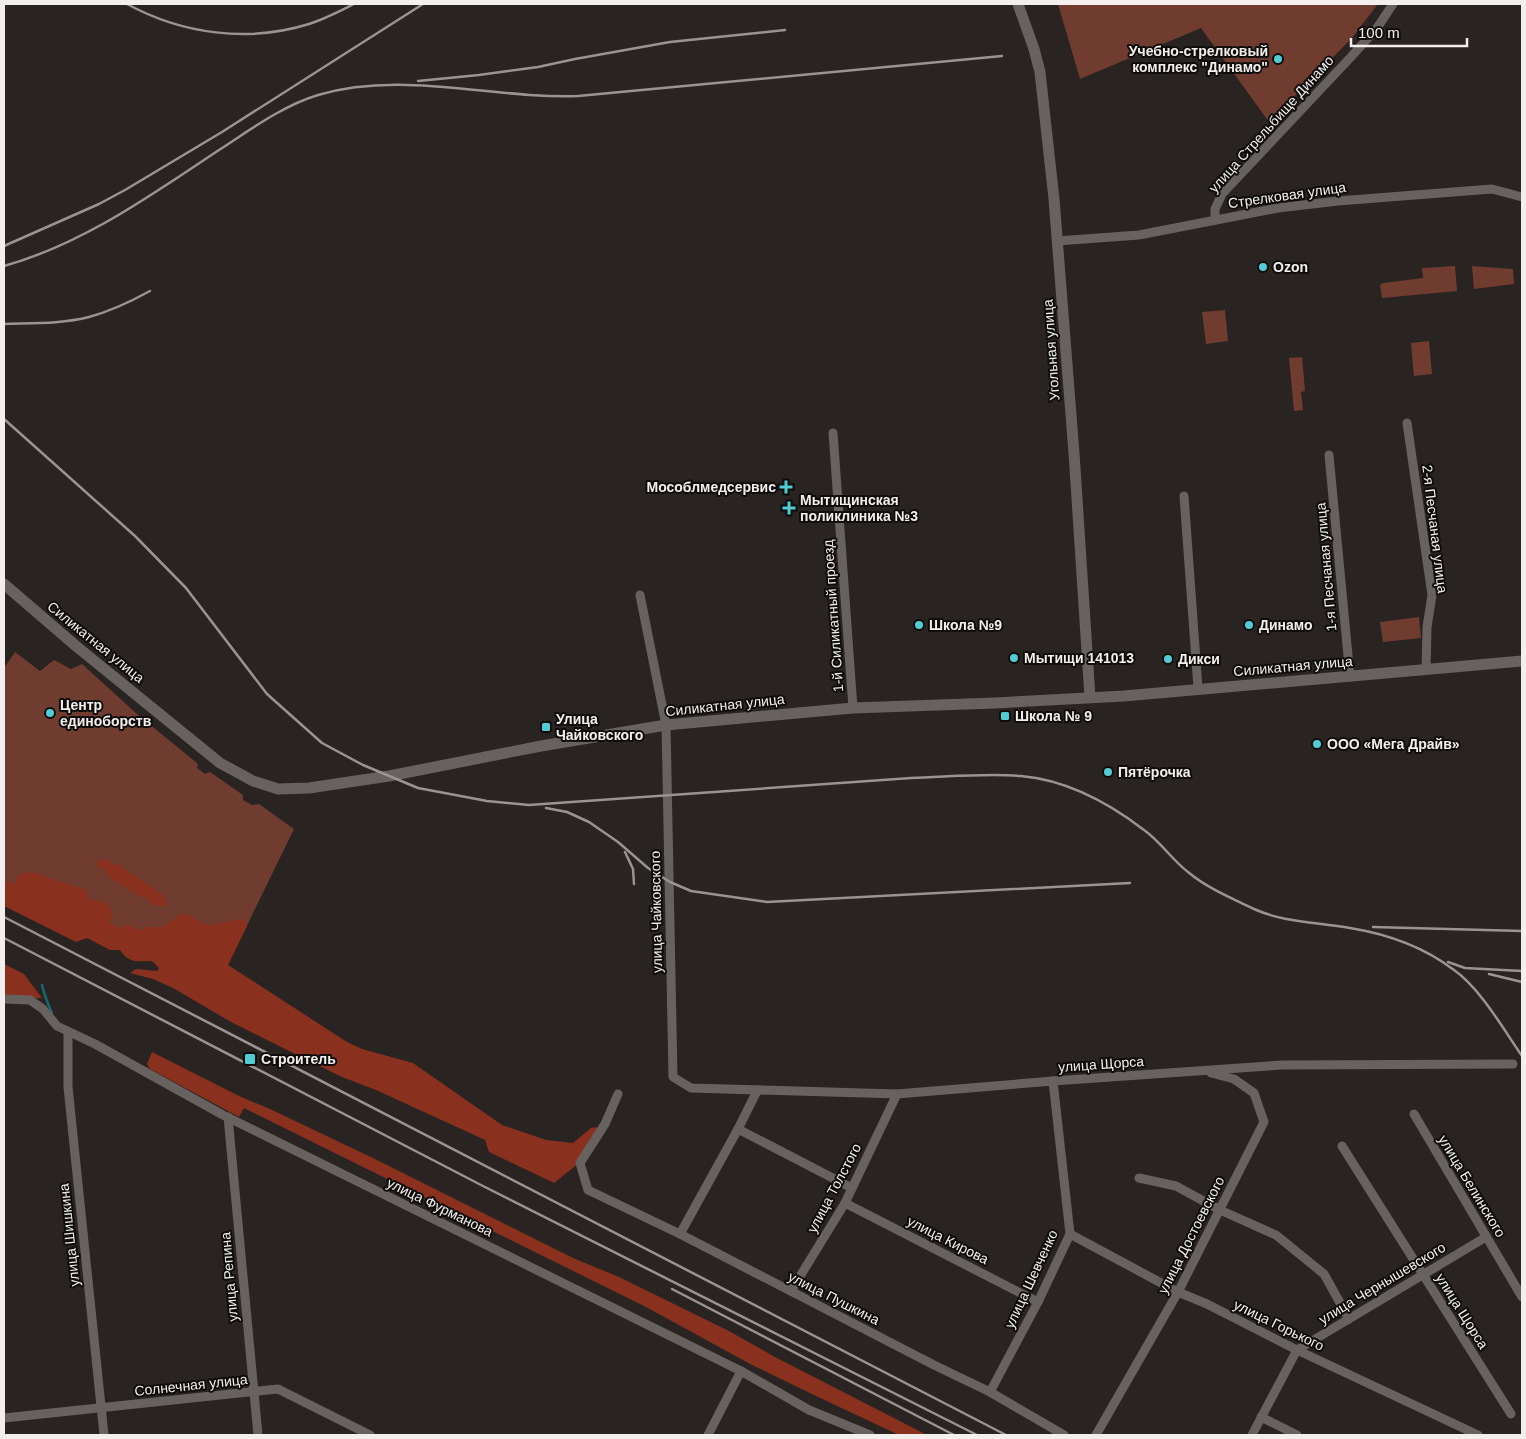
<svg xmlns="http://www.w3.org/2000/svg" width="1526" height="1439" font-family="Arial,sans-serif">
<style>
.green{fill:#713c30}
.forest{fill:#89311e}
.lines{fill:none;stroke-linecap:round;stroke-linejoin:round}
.stream{stroke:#18696f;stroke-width:2.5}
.minor{stroke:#67615f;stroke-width:9}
.tertiary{stroke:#67615f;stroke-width:11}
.rail{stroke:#999493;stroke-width:2.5}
.poi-dot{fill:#51ccd5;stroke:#0f0d0c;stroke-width:2}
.labels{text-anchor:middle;stroke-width:4;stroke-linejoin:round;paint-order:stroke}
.poi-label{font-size:14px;font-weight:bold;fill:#f3efee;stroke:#0f0d0c;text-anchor:start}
.street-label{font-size:14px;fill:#f3efee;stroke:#0f0d0c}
</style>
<rect width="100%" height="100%" fill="#292321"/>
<g class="green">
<path d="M1058 4H1378L1351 39 1269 122 1201 28 1080 79Z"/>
<path d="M1455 266 1457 291 1382 298 1380 285 1383 283 1423 278 1422 268Z"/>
<path d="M1472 266 1513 269 1514 284 1474 289Z"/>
<path d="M1225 310 1228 341 1206 344 1202 312Z"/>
<path d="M1429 341 1432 374 1414 376 1411 343Z"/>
<path d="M1302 357 1305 391 1301 392 1303 410 1294 411 1289 358Z"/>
<path d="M1419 617 1421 638 1383 642 1380 622Z"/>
<path d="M15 652 40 671 54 660 71 669 82 664 137 714 197 763 198 766 197 768 205 774 210 772 243 795V800L252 805 259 804 294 829 218 985 4 890V668Z"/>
</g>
<g class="forest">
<path d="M107 859 112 865 117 864 163 895 167 903 165 906C155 907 151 905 146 897H141L110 878 105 870 99 868 95 862Z"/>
<path d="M32 872 86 890 88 899 107 903 113 914 109 922 119 928 127 924 139 930 148 927H162L183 913C195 915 197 923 207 925 219 926 231 919 243 919L246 922 247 926 228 965 347 1042 362 1049 413 1063 502 1125 546 1140 573 1143 591 1128 597 1127 599 1131 579 1163 554 1183 489 1152 485 1140 376 1090 342 1077 297 1055 231 1022 173 988 153 979 130 973 136 969 157 971 159 968 152 961C137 961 129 964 120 950H110L87 938 76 942 4 906V881L15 884 18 875Z"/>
<path d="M4 964 24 974 42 998 4 999Z"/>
<path d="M152 1052 239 1096 270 1109 375 1159 573 1258 619 1277 729 1331 775 1357 927 1435H899L816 1396 752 1365 646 1307 244 1108 239 1117 150 1069 147 1064Z"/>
</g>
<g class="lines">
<path class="stream" d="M42 985C44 995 48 1004 52 1013"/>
<g class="minor">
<path d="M1215 220V209L1222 194 1350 58 1377 28 1393 4"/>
<path d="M1057 241 1139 235 1278 208 1338 201 1492 189 1522 197"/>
<path d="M1407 423 1432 595 1427 627 1426 670"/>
<path d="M833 433 853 708"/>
<path d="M1329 455 1350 677"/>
<path d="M1184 496 1198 688"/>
<path d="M640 595 666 725 673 1077 691 1088 897 1094 1053 1081 1282 1065 1513 1064"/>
<path d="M4 999 30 1000 43 1009 57 1026 95 1044 223 1115 741 1371 809 1410 870 1435"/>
<path d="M68 1032V1087L104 1435"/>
<path d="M618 1094 605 1124 580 1163 588 1190 680 1234 934 1365 990 1392 1064 1435"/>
<path d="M1414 1114 1522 1297"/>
<path d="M228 1117 258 1435"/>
<path d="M738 1129 852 1188"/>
<path d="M1342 1146 1511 1414"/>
<path d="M1139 1178 1176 1186 1220 1210 1276 1235 1324 1274 1349 1319"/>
<path d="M845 1203 1038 1302"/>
<path d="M680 1234 738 1129 757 1091"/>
<path d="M1070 1234 1178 1292 1207 1304 1297 1350 1478 1435"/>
<path d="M791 1291 845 1203 897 1094"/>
<path d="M990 1392 1038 1302 1070 1234 1053 1081"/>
<path d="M1261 1417 1297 1435"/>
<path d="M4 1418 278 1389 370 1435"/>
<path d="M708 1435 741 1371"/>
<path d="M1096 1435 1178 1292 1264 1122 1254 1093 1234 1079 1211 1073"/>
<path d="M1252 1435 1297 1350 1486 1237"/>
</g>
<g class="tertiary">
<path d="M1018 4 1034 49 1040 72 1054 199 1074 453 1090 697"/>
<path d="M4 584 76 646 220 763 253 781 278 789 309 788 389 776 541 746 666 725 853 708 995 703 1124 696 1522 661"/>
</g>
<g class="rail">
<path d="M127 4C182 34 248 43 309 24 325 19 340 11 354 4"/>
<path d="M418 81 479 75 538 67 575 59 670 42 785 30"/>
<path d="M4 246 99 204 125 190 222 132 423 4"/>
<path d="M4 266C83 244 151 195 219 150 250 130 282 106 318 95 402 70 492 99 578 96L1002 56"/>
<path d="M4 324C31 323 62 324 89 317 111 311 130 302 150 291"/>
<path d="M4 419 135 536 186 588 267 694 322 743 363 765 418 788 487 801 529 805 911 778C947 777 985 773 1021 776 1066 780 1109 803 1144 830 1161 842 1172 860 1188 872 1207 888 1231 898 1254 909 1285 923 1317 922 1350 928 1387 934 1424 947 1454 970 1480 988 1504 1030 1522 1056"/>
<path d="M546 808 567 812 589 822 618 842 648 868 670 882 691 891 767 902 1130 883"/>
<path d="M625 852 633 869 634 884"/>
<path d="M4 917 1006 1435"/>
<path d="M1373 927 1522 931"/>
<path d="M4 938 483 1186 977 1435"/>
<path d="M1448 962 1465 968 1522 971"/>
<path d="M1489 974 1522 982"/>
<path d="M672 1289 954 1435"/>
</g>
</g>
<g class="poi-dot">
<circle cx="1278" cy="59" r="5"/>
<circle cx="1263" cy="267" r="5"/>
<path d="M783.5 479.5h5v5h5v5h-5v5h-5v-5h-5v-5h5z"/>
<path d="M786.5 500.5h5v5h5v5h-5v5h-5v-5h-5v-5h5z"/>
<circle cx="919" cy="625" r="5"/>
<circle cx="1249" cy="625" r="5"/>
<circle cx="1014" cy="658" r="5"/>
<circle cx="1168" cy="659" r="5"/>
<circle cx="50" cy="713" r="5"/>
<rect x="1000" y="711" width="10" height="10" rx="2.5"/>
<rect x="541" y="722" width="10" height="10" rx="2.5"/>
<circle cx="1317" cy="744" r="5"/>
<circle cx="1108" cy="772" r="5"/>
<rect x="244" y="1053" width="12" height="12" rx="2.5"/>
</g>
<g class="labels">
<g class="poi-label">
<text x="1268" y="56" text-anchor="end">Учебно-стрелковый<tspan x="1268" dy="16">комплекс "Динамо"</tspan></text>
<text x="1273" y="272">Ozon</text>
<text x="776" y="492" text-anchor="end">Мособлмедсервис</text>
<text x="800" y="505">Мытищинская<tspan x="800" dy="16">поликлиника №3</tspan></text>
<text x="929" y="630">Школа №9</text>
<text x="1259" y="630">Динамо</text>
<text x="1024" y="663">Мытищи 141013</text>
<text x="1178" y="664">Дикси</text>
<text x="60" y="710">Центр<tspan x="60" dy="16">единоборств</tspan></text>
<text x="1015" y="721">Школа № 9</text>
<text x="556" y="724">Улица<tspan x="556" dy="16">Чайковского</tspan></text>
<text x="1327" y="749">ООО «Мега Драйв»</text>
<text x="1118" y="777">Пятёрочка</text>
<text x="261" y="1064">Строитель</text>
</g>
<g class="street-label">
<text transform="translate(1271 124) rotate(-48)" y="5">улица Стрельбище Динамо</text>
<text transform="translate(1287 195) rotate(-8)" y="5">Стрелковая улица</text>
<text transform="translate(1051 350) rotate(-94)" y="5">Угольная улица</text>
<text transform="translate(1435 529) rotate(83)" y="5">2-я Песчаная улица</text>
<text transform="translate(1326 567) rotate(-95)" y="5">1-я Песчаная улица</text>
<text transform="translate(833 616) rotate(-94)" y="5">1-й Силикатный проезд</text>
<text transform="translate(96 642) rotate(39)" y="5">Силикатная улица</text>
<text transform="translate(1293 666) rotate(-5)" y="5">Силикатная улица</text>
<text transform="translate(725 705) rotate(-6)" y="5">Силикатная улица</text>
<text transform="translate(656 912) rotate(-91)" y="5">улица Чайковского</text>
<text transform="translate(1101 1064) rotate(-4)" y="5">улица Щорса</text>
<text transform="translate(1472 1186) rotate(59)" y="5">улица Белинского</text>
<text transform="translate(834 1188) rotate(-62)" y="5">улица Толстого</text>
<text transform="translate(440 1207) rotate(26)" y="5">улица Фурманова</text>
<text transform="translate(69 1235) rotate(-96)" y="5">улица Шишкина</text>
<text transform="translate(1191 1235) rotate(-63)" y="5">улица Достоевского</text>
<text transform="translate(948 1240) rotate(27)" y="5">улица Кирова</text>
<text transform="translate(229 1277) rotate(-95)" y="5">улица Репина</text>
<text transform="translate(1031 1279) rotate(-65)" y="5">улица Шевченко</text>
<text transform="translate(1382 1283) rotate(-31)" y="5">улица Чернышевского</text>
<text transform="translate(834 1298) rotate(27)" y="5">улица Пушкина</text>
<text transform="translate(1462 1311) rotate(58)" y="5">улица Щорса</text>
<text transform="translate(1279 1325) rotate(26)" y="5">улица Горького</text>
<text transform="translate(191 1385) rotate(-6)" y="5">Солнечная улица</text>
</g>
</g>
<rect width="1526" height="1439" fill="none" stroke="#f3efee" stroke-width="10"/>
<path d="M1351 38v8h116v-8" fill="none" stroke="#f3efee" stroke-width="2.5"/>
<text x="1358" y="38" font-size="15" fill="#f3efee" stroke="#0f0d0c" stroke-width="4" paint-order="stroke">100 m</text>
</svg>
